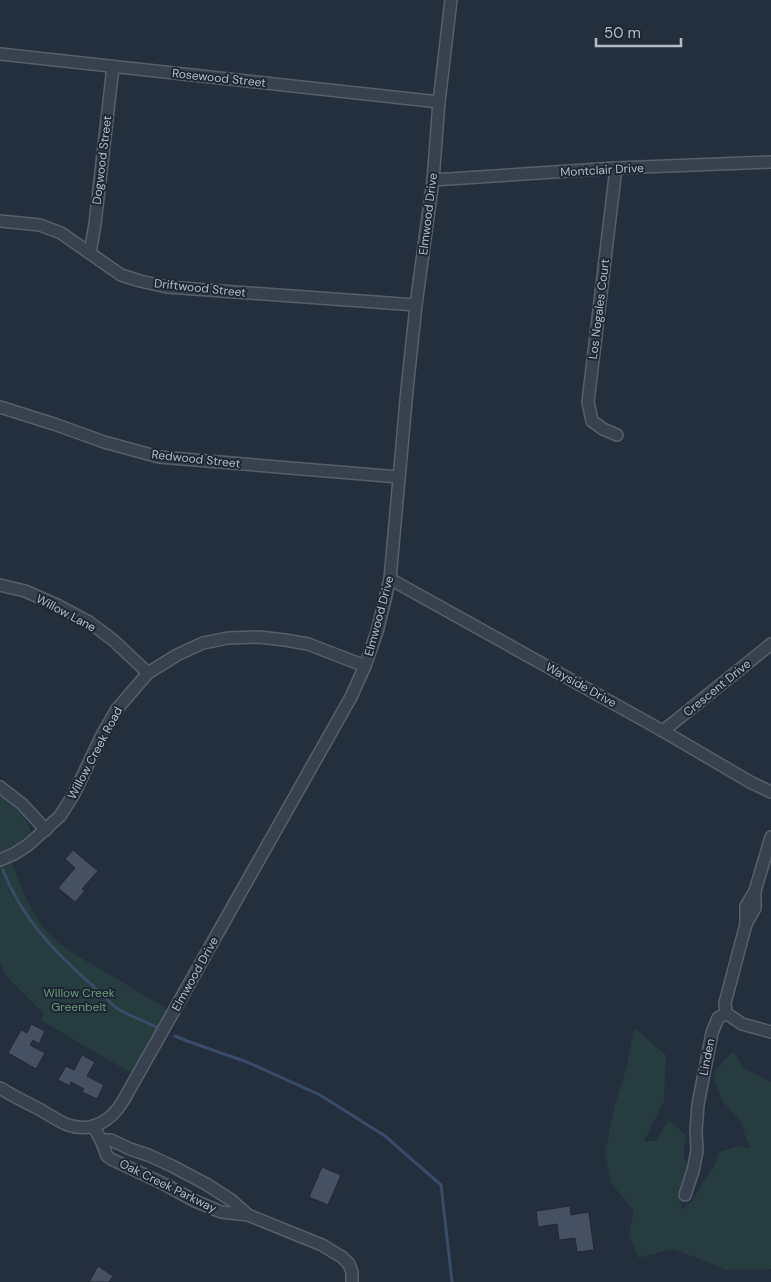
<svg xmlns="http://www.w3.org/2000/svg" width="771" height="1282" font-family="'DM Sans',sans-serif">
<style>
.green{fill:#263c3f}
.lines{fill:none;stroke-linecap:round;stroke-linejoin:round}
.stream{stroke:#394c67;stroke-width:3}
.building{fill:#455162;stroke:#1f2835}
.minor-casing{stroke:#565f6c;stroke-width:14}
.minor{stroke:#38414e;stroke-width:11}
.labels{text-anchor:middle;stroke-width:4;stroke-linejoin:round;paint-order:stroke}
.street-label{font-size:12px;fill:#b4bcc9;stroke:#1d2633}
.park-label{font-size:12px;fill:#6b9a76;stroke:#1d2633}
</style>
<rect width="100%" height="100%" fill="#242f3e"/>
<g class="green">
<path d="M0 796C9 802 36 823 29 835 25 842 13 846 6 850 17 873 24 899 38 920 53 944 81 958 105 972 126 984 147 997 168 1010L133 1074 40 1020 44 1014 5 975 0 960Z"/>
<path d="M634 1028 666 1055 664 1101 644 1141H656L668 1120 687 1136 683 1155 688 1167 677 1196 683 1209 693 1200 704 1180 715 1165 719 1152 738 1146 750 1148 740 1121 721 1099 713 1073 733 1051 745 1069 771 1082V1269L727 1270 674 1249 638 1258 629 1234 634 1211 611 1183 605 1153 615 1104 627 1066Z"/>
</g>
<g class="lines">
<g class="stream">
<path d="M3 870C21 917 55 953 92 985 100 993 109 1002 118 1009 130 1016 144 1021 156 1027"/>
<path d="M175 1036 187 1041 247 1062 320 1095 385 1136 441 1185 452 1282"/>
</g>
</g>
<g class="building">
<path d="M73 850 98 871 82 889 85 891 75 902 58 888 75 868 65 859Z"/>
<path d="M31 1024 45 1031 39 1044 33 1040 30 1045 45 1053 36 1069 8 1053 21 1030 27 1033Z"/>
<path d="M82 1055 95 1062 87 1076 104 1085 97 1099 82 1092 84 1089 71 1082 70 1086 58 1080 66 1066 74 1070Z"/>
<path d="M322 1167 341 1175 328 1205 309 1197Z"/>
<path d="M570 1206 571 1215 589 1212 594 1250 577 1252 575 1238 559 1240 557 1224 538 1227 536 1211Z"/>
<path d="M98 1266 113 1276 109 1282H89Z"/>
</g>
<g class="lines">
<defs>
<g id="minor">
<path d="M0 54 439 102"/>
<path d="M616 168 588 402 592 421 603 429 617 435"/>
<path d="M433 180 616 168 771 162"/>
<path d="M0 221 40 225 61 233 121 275 140 281 167 287 416 305"/>
<path d="M90 253 95 224 113 67"/>
<path d="M0 407 57 425 104 442 159 457 399 477"/>
<path d="M390 579 663 731 750 782 771 792"/>
<path d="M0 585 25 591 57 605 89 622 113 640 148 673"/>
<path d="M663 731 771 644"/>
<path d="M0 787 22 804 46 830"/>
<path d="M0 860 14 854 28 845 60 816 74 794 102 735 117 709 148 673 177 655 203 643 228 638 259 637 285 640 308 644 365 666"/>
<path d="M746 924 755 908V891"/>
<path d="M726 1013 725 1003 746 924V906L755 891 771 837"/>
<path d="M726 1013 742 1024 771 1032"/>
<path d="M0 1088C13 1096 27 1103 41 1110 49 1115 58 1121 68 1125 92 1133 111 1121 123 1101L351 697 365 666 377 632 390 579 407 390 416 305 433 180 439 102 451 0"/>
<path d="M93 1126 101 1140 107 1156 111 1159 164 1184 195 1201 221 1212 248 1215 322 1245 342 1257 349 1264 352 1272V1282"/>
<path d="M101 1140H111L130 1149 148 1155 172 1166 206 1184 231 1200 248 1215"/>
<path d="M685 1195 693 1171 697 1151 696 1131 698 1104 712 1033 718 1018 726 1013"/>
</g>
</defs>
<use href="#minor" class="minor-casing"/>
<use href="#minor" class="minor"/>
</g>
<g class="labels">
<g class="street-label">
<text transform="translate(219 78) rotate(6)" y="4">Rosewood Street</text>
<text transform="translate(102 160) rotate(-83)" y="4">Dogwood Street</text>
<text transform="translate(602 170) rotate(-3)" y="4">Montclair Drive</text>
<text transform="translate(428 214) rotate(-83)" y="4">Elmwood Drive</text>
<text transform="translate(200 288) rotate(6)" y="4">Driftwood Street</text>
<text transform="translate(599 309) rotate(-83)" y="4">Los Nogales Court</text>
<text transform="translate(196 459) rotate(6)" y="4">Redwood Street</text>
<text transform="translate(66 613) rotate(28)" y="4">Willow Lane</text>
<text transform="translate(379 616) rotate(-75)" y="4">Elmwood Drive</text>
<text transform="translate(581 685) rotate(29)" y="4">Wayside Drive</text>
<text transform="translate(717 688) rotate(-39)" y="4">Crescent Drive</text>
<text transform="translate(95 753) rotate(-62)" y="4">Willow Creek Road</text>
<text transform="translate(195 974) rotate(-61)" y="4">Elmwood Drive</text>
<text transform="translate(707 1057) rotate(-79)" y="4">Linden</text>
<text transform="translate(168 1186) rotate(26)" y="4">Oak Creek Parkway</text>
</g>
<g class="park-label">
<text x="79" y="997">Willow Creek<tspan x="79" dy="14">Greenbelt</tspan></text>
</g>
</g>
<path d="M596 38v8h85v-8" fill="none" stroke="#b4bcc9" stroke-width="2.5"/>
<text x="604" y="38" font-size="15" fill="#b4bcc9" stroke="#1d2633" stroke-width="4" paint-order="stroke">50 m</text>
</svg>
